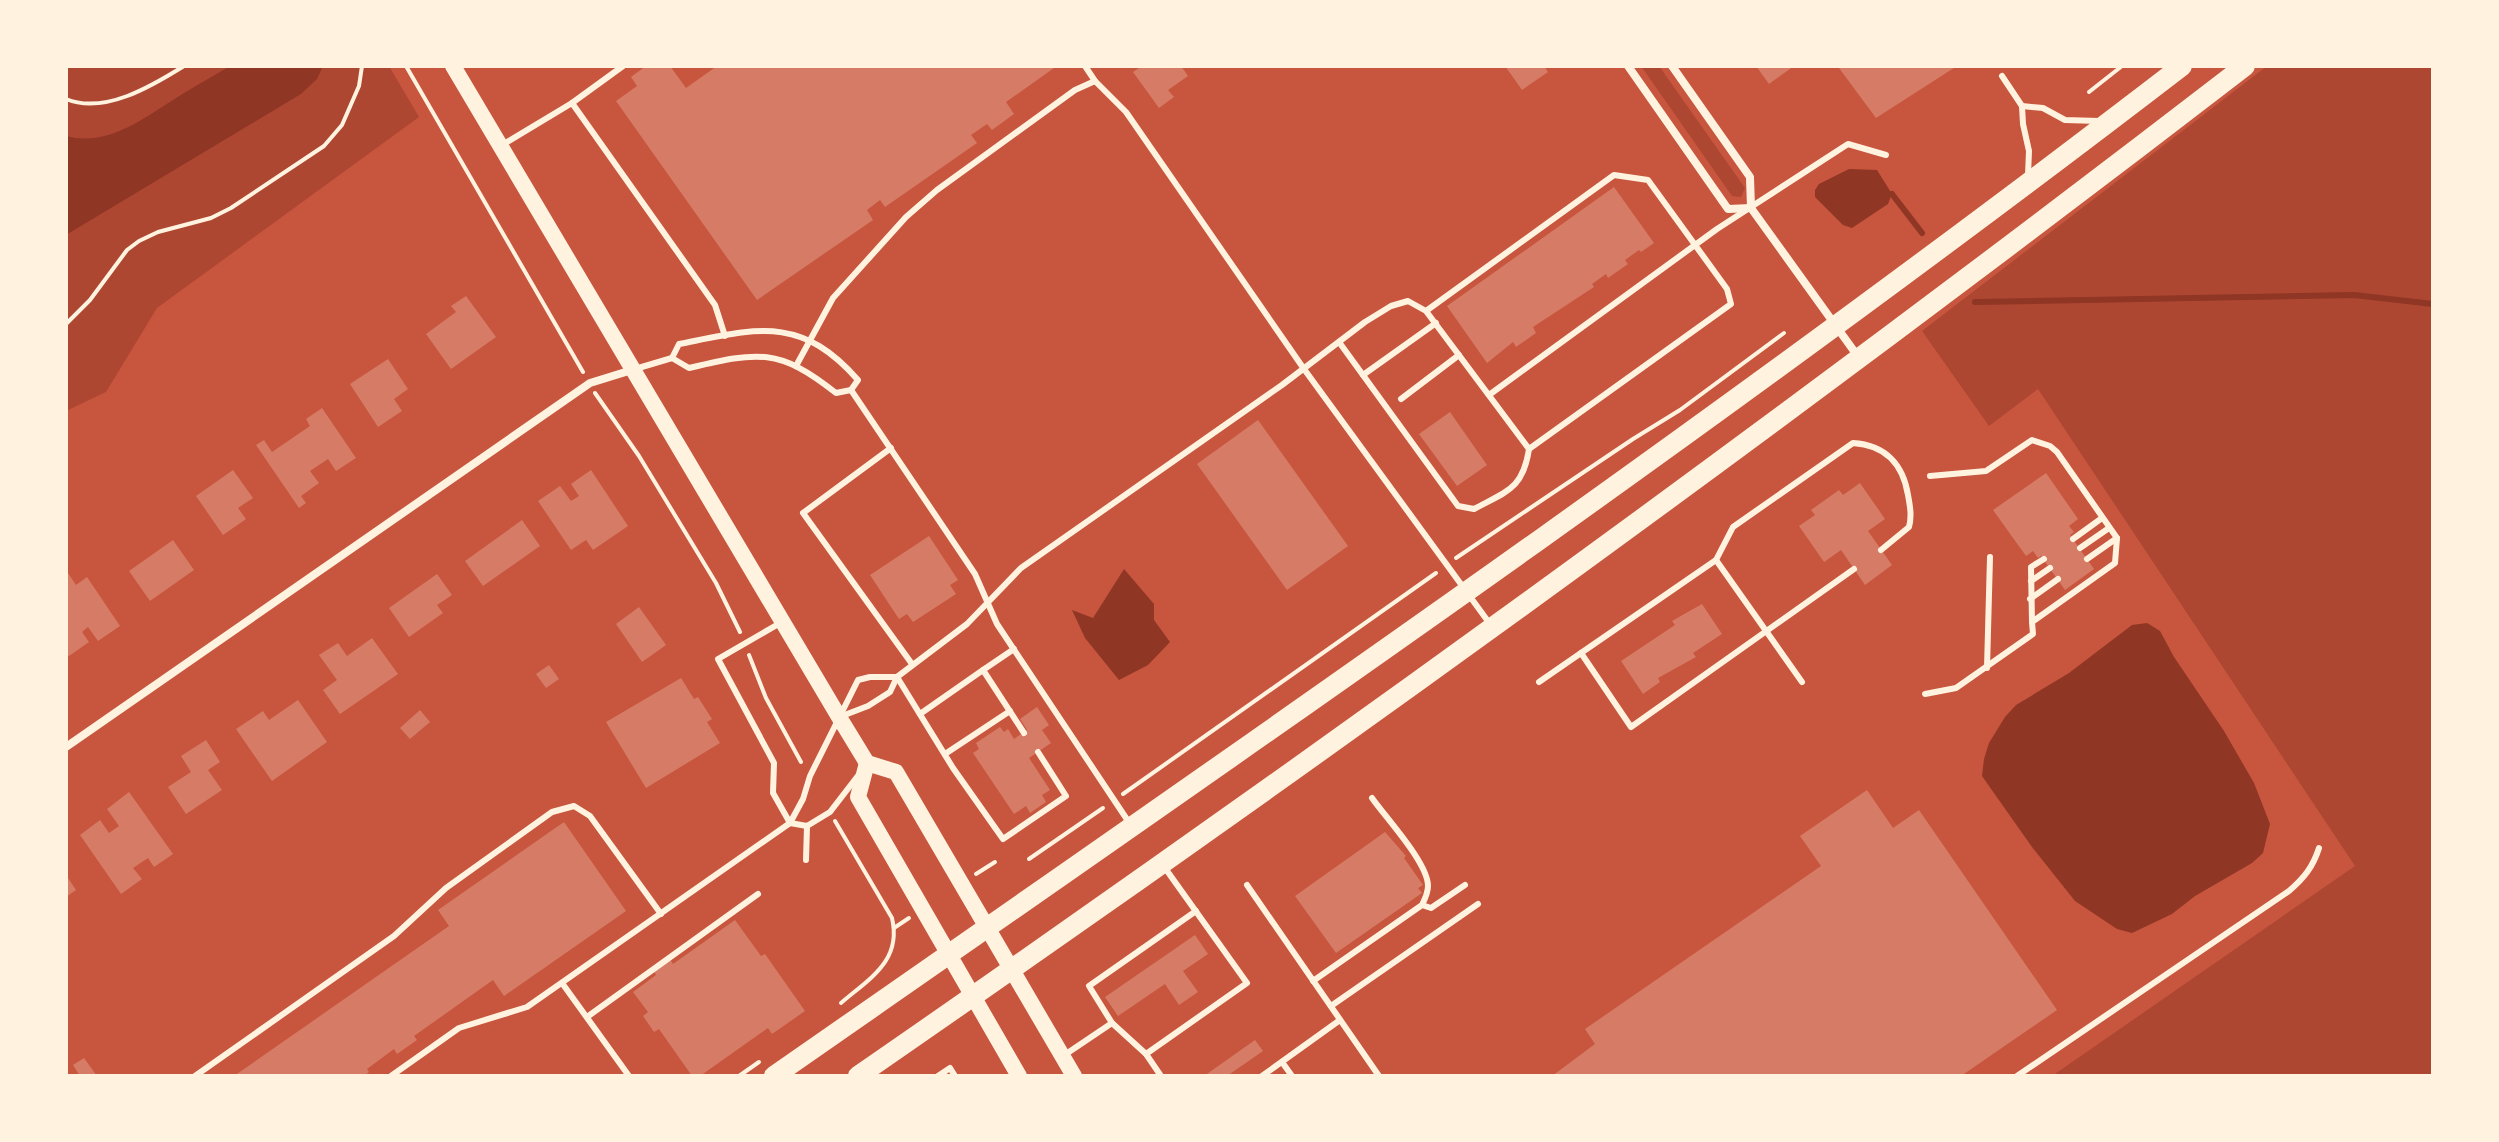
<svg xmlns="http://www.w3.org/2000/svg" width="2499" height="1142" font-family="Figtree,sans-serif">
<style>
.green{fill:#ae4732}
.water{fill:#8f3625}
.lines{fill:none;stroke-linecap:round;stroke-linejoin:round}
.stream{stroke:#8f3625;stroke-width:6}
.building{fill:#d67c66}
.path{stroke:#fff3e0;stroke-width:4}
.service{stroke:#fff3e0;stroke-width:6}
.minor{stroke:#fff3e0;stroke-width:8}
.secondary{stroke:#fff3e0;stroke-width:16}
.primary{stroke:#fff3e0;stroke-width:20}
</style>
<rect width="100%" height="100%" fill="#c8553d"/>
<g class="green">
<path d="M66 66H389L419 117 157 308 106 392 66 411Z"/>
<path d="M1641 66H1659L1745 188 1741 197 1732 196Z"/>
<path d="M2267 66H2433V1076H2052L2355 866 2038 389 1989 426 1922 331Z"/>
</g>
<g class="water">
<path d="M230 66H323L317 79 301 94 66 235V136C107 147 143 119 176 98 193 87 212 77 230 66Z"/>
<path d="M1849 169 1877 170 1892 194 1888 204 1852 228 1843 225 1815 197V190L1819 184Z"/>
<path d="M1124 569 1154 604V620L1170 642 1148 665 1119 680 1085 638 1072 610 1093 618Z"/>
<path d="M2147 623 2160 631 2174 657 2224 731 2254 783 2270 824 2263 853 2252 863 2195 896 2172 914 2132 933 2117 929 2075 901 2032 847 1982 776 1984 759 1989 743 2005 717 2016 705 2069 673 2132 625Z"/>
</g>
<g class="lines">
<g class="stream">
<path d="M1892 194 1922 233"/>
<path d="M1975 302 2354 295 2433 304"/>
</g>
</g>
<g class="building">
<path d="M646 66H670L686 88 717 66 1054 68 1006 102 1014 114 992 130 987 124 971 135 977 143 885 207 880 200 867 210 873 220 757 300 616 101 637 86 631 77Z"/>
<path d="M1142 66H1181L1188 76 1168 90 1174 97 1159 108 1133 72Z"/>
<path d="M1505 66H1544L1548 72 1522 90Z"/>
<path d="M1756 66H1794L1769 84Z"/>
<path d="M1841 66H1957L1876 118 1839 68Z"/>
<path d="M1614 187 1654 243 1641 252 1639 250 1625 260 1628 264 1608 278 1606 274 1592 284 1594 287 1533 327 1536 333 1516 347 1513 342 1487 363 1447 306Z"/>
<path d="M466 296 496 337 451 369 426 334 456 312 451 306Z"/>
<path d="M388 359 408 389 394 399 402 411 378 427 350 384Z"/>
<path d="M322 408 356 458 336 471 328 459 310 471 319 483 301 496 306 503 299 508 256 445 264 440 272 452 310 426 306 419Z"/>
<path d="M1450 412 1487 465 1457 486 1419 434Z"/>
<path d="M1258 420 1348 546 1287 590 1197 464Z"/>
<path d="M233 470 253 498 238 508 246 519 223 535 196 496Z"/>
<path d="M591 470 628 526 593 550 586 540 571 550 538 501 560 486 571 501 579 496 571 484Z"/>
<path d="M2046 473 2078 519 2069 526 2074 532 2070 535 2094 569 2065 590 2041 556 2038 558 2033 551 2026 556 1993 510Z"/>
<path d="M1860 483 1885 519 1868 531 1892 565 1865 585 1841 550 1824 562 1799 526 1815 515 1811 510 1839 490 1843 495Z"/>
<path d="M522 520 540 546 483 586 465 561Z"/>
<path d="M929 536 958 580 950 585 956 594 913 622 907 614 899 619 870 575Z"/>
<path d="M173 540 194 570 150 601 129 571Z"/>
<path d="M66 570 76 585 87 577 120 626 98 641 88 627 82 632 89 642 69 656 66 653Z"/>
<path d="M437 574 452 595 437 605 443 613 409 637 389 608Z"/>
<path d="M1702 604 1722 634 1693 653 1696 657 1658 678 1660 682 1643 694 1621 661 1675 625 1672 621Z"/>
<path d="M639 607 666 645 642 662 616 624Z"/>
<path d="M372 638 398 674 340 714 323 690 337 680 319 655 338 643 347 656Z"/>
<path d="M549 665 559 679 546 688 536 674Z"/>
<path d="M681 678 694 699 698 697 712 719 707 722 720 743 646 788 606 722Z"/>
<path d="M298 700 327 742 272 781 236 729 263 711 269 720Z"/>
<path d="M1037 707 1049 725 1042 730 1051 743 1029 758 1050 790 1042 795 1046 802 1030 813 1026 806 1014 814 973 753 979 749 976 743 1000 727 1004 732 1008 729 1014 739 1027 730 1020 719Z"/>
<path d="M420 710 430 722 410 739 400 728Z"/>
<path d="M206 740 220 762 208 770 222 790 186 814 168 787 191 772 181 756Z"/>
<path d="M1867 790 1893 828 1919 810 2057 1010 1961 1076H1552L1595 1044 1585 1029 1821 866 1800 836Z"/>
<path d="M129 792 173 854 154 867 148 858 133 868 142 879 121 894 80 835 100 820 109 833 119 826 107 809Z"/>
<path d="M564 822 626 911 504 996 493 980 414 1036 417 1040 397 1054 394 1049 367 1069 369 1072 364 1076H234L449 926 438 910Z"/>
<path d="M1385 832 1406 856 1404 858 1423 885 1418 888 1422 893 1336 953 1295 896Z"/>
<path d="M66 875 76 890 66 897Z"/>
<path d="M735 920 761 956 765 954 805 1011 772 1034 768 1028 700 1076H692L659 1029 654 1032 643 1016 648 1012 633 992 656 975 654 971 670 959 673 964Z"/>
<path d="M1195 935 1208 954 1183 971 1198 992 1179 1005 1165 984 1118 1016 1105 997Z"/>
<path d="M1255 1040 1263 1051 1227 1076H1204Z"/>
<path d="M84 1058 97 1076H80L73 1065Z"/>
</g>
<g class="lines">
<g class="path">
<path d="M406 66 583 372"/>
<path d="M2089 92 2122 66"/>
<path d="M66 99C104 115 152 86 184 66"/>
<path d="M66 324 90 300 127 250 139 241 158 232 211 218 231 208 324 146 342 125 359 86 362 66"/>
<path d="M595 393 639 456 716 583 740 632"/>
<path d="M1456 558 1633 439 1680 410 1784 333"/>
<path d="M749 655 766 698 801 762"/>
<path d="M1123 794 1436 573"/>
<path d="M835 821 892 918C902 961 870 978 841 1003"/>
<path d="M1029 859 1103 808"/>
<path d="M976 874 995 862"/>
<path d="M894 928 909 918"/>
<path d="M739 1076 759 1062"/>
</g>
<g class="service">
<path d="M1085 66 1095 81"/>
<path d="M2002 76 2022 106 2023 124 2029 151 2028 175"/>
<path d="M572 103 715 305 725 336"/>
<path d="M2022 106 2043 108 2065 120 2099 121"/>
<path d="M502 145 572 103 623 66"/>
<path d="M1339 342 1458 506 1474 509C1507 491 1523 489 1529 449"/>
<path d="M796 366 833 298 906 217 937 190 1075 90 1095 81 1126 112 1304 369 1490 624"/>
<path d="M635 369 672 358 689 368C758 352 778 347 836 393L851 390 858 380C800 314 756 329 679 344L672 358"/>
<path d="M1363 375 1436 323"/>
<path d="M851 390 975 574 997 624 1130 824"/>
<path d="M1489 395 1717 229 1848 144 1886 155"/>
<path d="M1401 399 1459 355"/>
<path d="M891 448 803 513 912 664"/>
<path d="M2073 539 2102 518"/>
<path d="M2080 548 2109 528"/>
<path d="M2087 559 2117 538"/>
<path d="M1716 560 1802 682"/>
<path d="M1854 569 1631 727 1581 653 1716 560 1733 527 1853 443C1885 445 1903 464 1908 495 1910 506 1912 516 1909 527L1881 550"/>
<path d="M2031 581 2050 568"/>
<path d="M2030 599 2058 579"/>
<path d="M782 622 718 659 774 763 773 793 790 823"/>
<path d="M2032 622 2031 567 2044 559"/>
<path d="M1987 668 1990 557"/>
<path d="M983 670 1014 649"/>
<path d="M897 677 953 768 1003 839 1066 796 1038 752"/>
<path d="M1539 682 1581 653"/>
<path d="M1925 694 1956 688 2033 634 2032 622 2115 563 2117 538 2057 452 2050 446 2032 440 1986 471 1930 476"/>
<path d="M920 714 983 670 1024 733"/>
<path d="M842 716 868 706 890 692 897 677 967 624 1021 568 1282 385 1365 322 1391 306 1408 301 1426 311 1529 449 1731 304 1727 289 1648 180 1614 175 1426 311"/>
<path d="M945 754 1010 711"/>
<path d="M790 823 807 826 830 812 857 777"/>
<path d="M806 860 807 826"/>
<path d="M1247 885 1379 1076"/>
<path d="M1422 905 1431 908 1465 885"/>
<path d="M1313 981 1422 905C1425 899 1428 893 1428 886 1428 863 1386 818 1372 798"/>
<path d="M562 983 629 1076"/>
<path d="M1331 1006 1478 904"/>
<path d="M587 1017 758 894"/>
<path d="M1146 1054 1247 983 1165 868"/>
<path d="M1063 1056 1112 1023"/>
<path d="M1282 1062 1292 1076"/>
<path d="M195 1076 394 936 446 888 552 812 574 806 590 816 661 914"/>
<path d="M391 1076 459 1028 527 1007 790 823 803 799 810 776 858 680 870 677H897"/>
<path d="M938 1076 950 1068 955 1076"/>
<path d="M1161 1076 1146 1054 1112 1023 1089 986 1196 911"/>
<path d="M1262 1076 1340 1020"/>
<path d="M2017 1076 2289 891C2304 878 2313 867 2319 848"/>
</g>
<g class="minor">
<path d="M1628 66 1728 209 1751 208"/>
<path d="M1672 66 1750 177 1751 208 1859 358"/>
<path d="M66 747 590 383 632 370"/>
</g>
<g class="secondary">
<path d="M453 66 839 717 867 763 896 772 1074 1076"/>
<path d="M867 763 858 797 1019 1076"/>
</g>
<g class="primary">
<path d="M774 1076C1248 746 1724 418 2182 66"/>
<path d="M858 1076C1328 751 1792 415 2245 66"/>
</g>
</g>
<rect width="2499" height="1142" fill="none" stroke="#fff3e0" stroke-width="136"/>
</svg>
